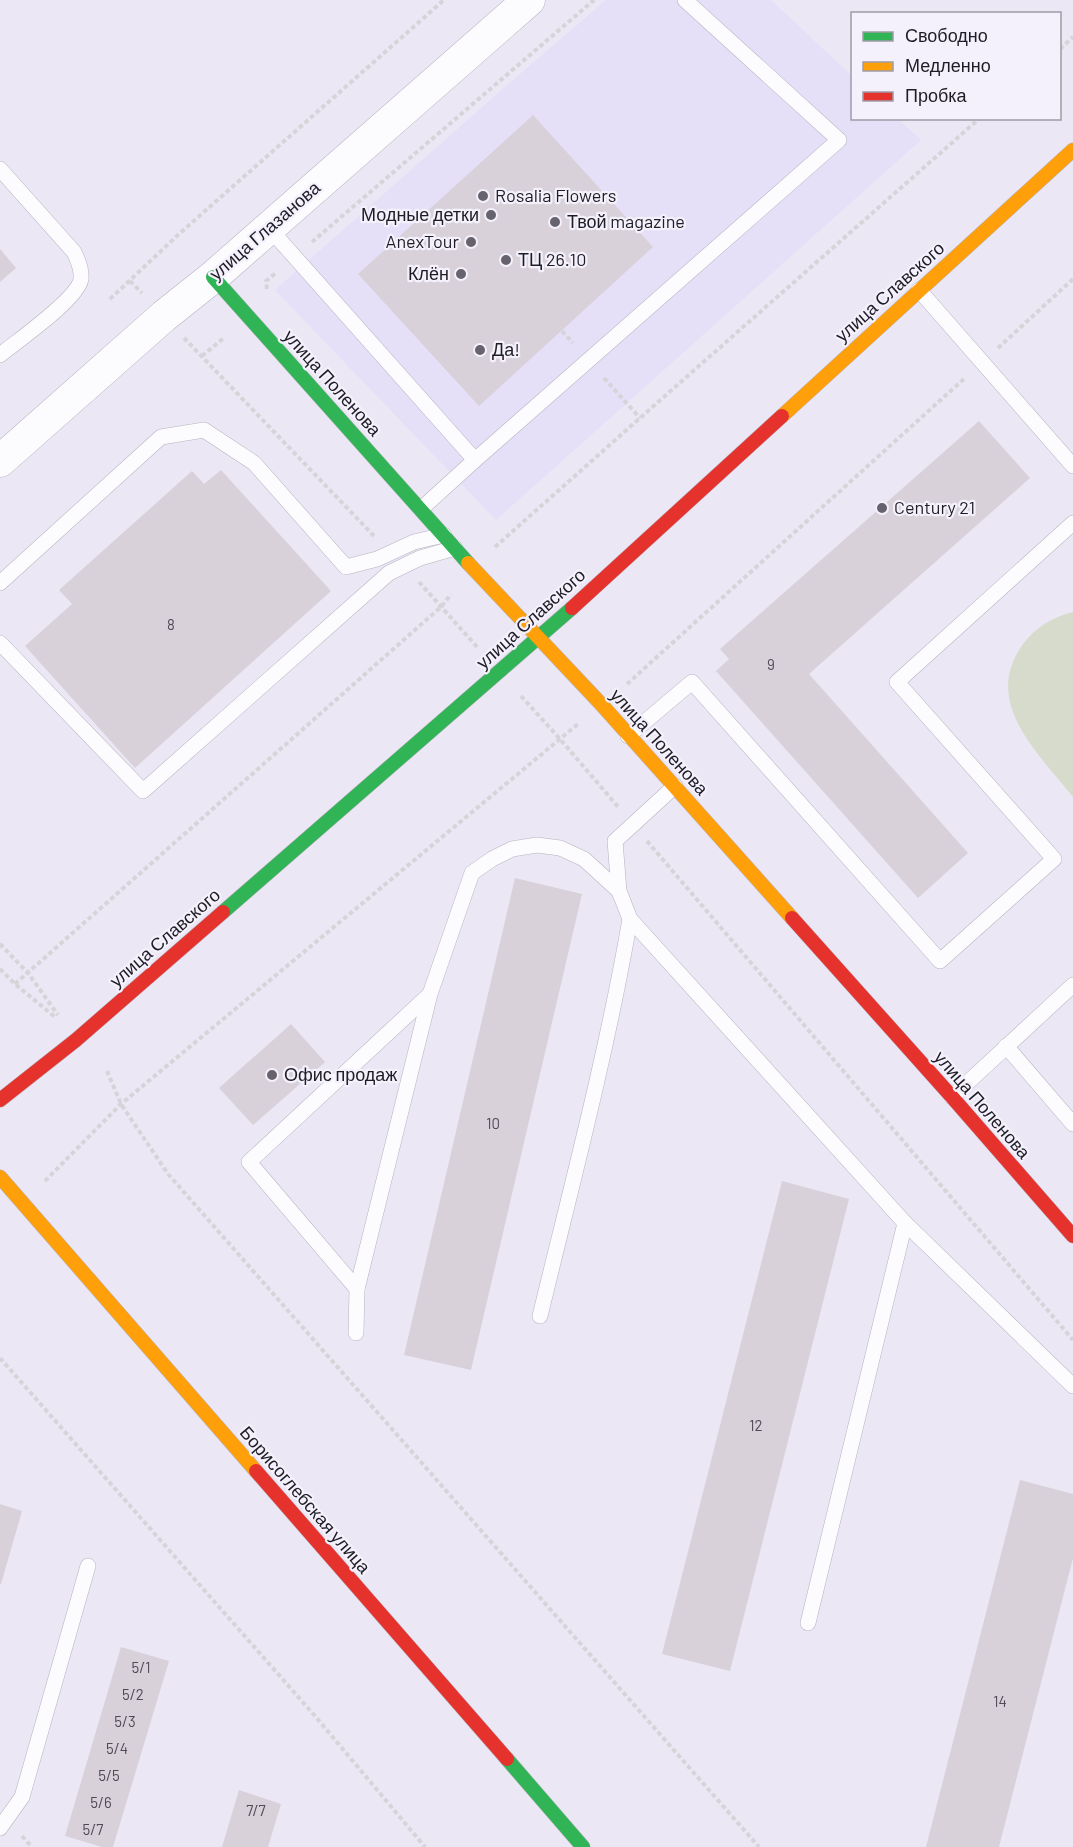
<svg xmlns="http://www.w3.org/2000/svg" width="1073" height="1847" font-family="Barlow,sans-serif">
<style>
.built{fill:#e6dff8}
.green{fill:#d7dbcc}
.building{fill:#d8d1d9}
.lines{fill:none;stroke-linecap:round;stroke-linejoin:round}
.lane-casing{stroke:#b7b3bf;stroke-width:16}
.street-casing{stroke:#b7b3bf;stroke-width:33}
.fast-casing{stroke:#b7b3bf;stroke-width:15}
.slow-casing{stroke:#b7b3bf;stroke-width:15}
.jam-casing{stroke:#b7b3bf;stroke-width:15}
.path{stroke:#d6d4d9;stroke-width:4;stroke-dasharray:4.5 3;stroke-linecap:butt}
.lane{stroke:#fcfbfe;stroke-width:15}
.street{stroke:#fcfbfe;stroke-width:32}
.fast{stroke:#30b455;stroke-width:14}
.slow{stroke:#ff9f0a;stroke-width:14}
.jam{stroke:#e5322d;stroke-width:14}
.poi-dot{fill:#66636e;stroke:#f4f1fc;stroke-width:2}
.labels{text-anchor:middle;stroke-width:4.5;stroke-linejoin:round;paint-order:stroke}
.number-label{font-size:15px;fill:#4e4b54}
.poi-label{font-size:18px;fill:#1e1c25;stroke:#f4f1fc;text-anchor:start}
.street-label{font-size:18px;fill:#1e1c25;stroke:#f4f1fc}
</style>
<rect width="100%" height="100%" fill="#ebe7f5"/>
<path class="built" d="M606 0H771L852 76V118L898 119 921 140 496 520 275 290 506 86Z"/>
<path class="green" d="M1073 612V797C1038 753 981 702 1023 644 1036 627 1053 617 1073 612Z"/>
<g class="building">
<path d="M533 115 653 247 479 406 358 274Z"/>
<path d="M0 249 16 268 0 282Z"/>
<path d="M979 421 1030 478 809 674 968 853 918 898 716 671 729 659 720 649Z"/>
<path d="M221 470 331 591 135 768 25 646 72 604 59 590 192 471 204 484Z"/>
<path d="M515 878 582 894 471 1370 404 1355Z"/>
<path d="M291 1024 325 1062 253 1125 219 1088Z"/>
<path d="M782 1181 849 1199 730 1671 662 1654Z"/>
<path d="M1020 1480 1073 1494V1558L999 1847H926Z"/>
<path d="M0 1504 22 1511 1 1584H0Z"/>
<path d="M121 1647 169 1661 113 1847H102L65 1836Z"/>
<path d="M239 1790 281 1804 268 1847H222Z"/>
</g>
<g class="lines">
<defs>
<g id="lane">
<path d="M0 169 74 252C78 260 82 269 81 279 78 299 17 341 0 355"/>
<path d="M269 228 475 460"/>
<path d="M919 290 1073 466"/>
<path d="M421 509 475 460 839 140 685 0"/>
<path d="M0 583 161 437 204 430 254 463 346 567 377 559 414 542 444 535"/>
<path d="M0 643 143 791 389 573 420 558 455 548"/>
<path d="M628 736 692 682 940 961 1054 859 897 682 1073 523"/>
<path d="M675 786 615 841 619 891 630 919 905 1223 1073 1386"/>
<path d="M1006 1046 1073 1124"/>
<path d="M952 1097 1073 985"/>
<path d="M357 1289 249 1162 430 994"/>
<path d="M540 1316C572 1184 607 1052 630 919"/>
<path d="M356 1333 357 1289 430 994 472 873 492 859 512 849 537 845 560 848 584 859 619 891"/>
<path d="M808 1623 905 1223"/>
<path d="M0 1828 22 1797 88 1566"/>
</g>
<path id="street" d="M0 461 164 316 213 277 529 0"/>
<g id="fast">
<path d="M213 277 468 563"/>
<path d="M223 912 572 608"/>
<path d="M507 1759 583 1847"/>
</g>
<g id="slow">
<path d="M782 416 1073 150"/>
<path d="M468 563 601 704 792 918"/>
<path d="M0 1177 256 1471"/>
</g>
<g id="jam">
<path d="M572 608 782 416"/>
<path d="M792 918 952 1097 1073 1236"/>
<path d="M0 1100 76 1040 223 912"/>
<path d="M256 1471 507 1759"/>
</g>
</defs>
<use href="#lane" class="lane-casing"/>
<use href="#street" class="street-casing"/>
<use href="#fast" class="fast-casing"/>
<use href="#slow" class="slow-casing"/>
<use href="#jam" class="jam-casing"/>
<g class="path">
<path d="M1060 49 1073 37"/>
<path d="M312 242 594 0"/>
<path d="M130 281 142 293"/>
<path d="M267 289 266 281 277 272"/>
<path d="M110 299 179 234 444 0"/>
<path d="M562 331 573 343"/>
<path d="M184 338 374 536"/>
<path d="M998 348 1073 279"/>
<path d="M202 356 225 337"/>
<path d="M604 378 640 418"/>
<path d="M495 547 640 418 980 118"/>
<path d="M419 582 478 648"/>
<path d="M627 684 966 377"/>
<path d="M521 696 560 739 619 808"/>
<path d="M647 841 1073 1340"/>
<path d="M0 944 28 973 58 1015"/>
<path d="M0 969 15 984 55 1017"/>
<path d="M15 984 442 606 451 594"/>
<path d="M107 1071 121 1104 168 1174 759 1847"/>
<path d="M45 1181 121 1104 578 724"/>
<path d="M0 1358 315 1716 425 1847"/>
<path d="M22 1836 32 1847"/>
</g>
<use href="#lane" class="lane"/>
<use href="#street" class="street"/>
<use href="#fast" class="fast"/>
<use href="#slow" class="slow"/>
<use href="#jam" class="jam"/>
</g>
<g class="poi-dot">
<circle cx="483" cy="196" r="6"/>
<circle cx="491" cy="215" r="6"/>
<circle cx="555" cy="222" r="6"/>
<circle cx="471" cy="242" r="6"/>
<circle cx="506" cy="260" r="6"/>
<circle cx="461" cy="274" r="6"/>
<circle cx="480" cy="350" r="6"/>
<circle cx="882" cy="508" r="6"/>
<circle cx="272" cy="1075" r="6"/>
</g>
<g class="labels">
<g class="number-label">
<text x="171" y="630">8</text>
<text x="771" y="670">9</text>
<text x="493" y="1129">10</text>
<text x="756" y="1431">12</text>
<text x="141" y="1673">5/1</text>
<text x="133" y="1700">5/2</text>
<text x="1000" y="1707">14</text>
<text x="125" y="1727">5/3</text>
<text x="117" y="1754">5/4</text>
<text x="109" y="1781">5/5</text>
<text x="101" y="1808">5/6</text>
<text x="256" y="1816">7/7</text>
<text x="93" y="1835">5/7</text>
</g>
<g class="poi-label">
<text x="495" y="202">Rosalia Flowers</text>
<text x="479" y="221" text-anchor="end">Модные детки</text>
<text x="567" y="228">Твой magazine</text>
<text x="459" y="248" text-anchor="end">AnexTour</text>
<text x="518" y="266">ТЦ 26.10</text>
<text x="449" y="280" text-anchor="end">Клён</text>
<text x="492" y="356">Да!</text>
<text x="894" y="514">Century 21</text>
<text x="284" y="1081">Офис продаж</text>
</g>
<g class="street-label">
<text transform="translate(265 231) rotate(-41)" y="6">улица Глазанова</text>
<text transform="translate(890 292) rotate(-42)" y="6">улица Славского</text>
<text transform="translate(332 383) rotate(48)" y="6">улица Поленова</text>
<text transform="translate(531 619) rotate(-42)" y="6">улица Славского</text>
<text transform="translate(659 742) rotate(48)" y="6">улица Поленова</text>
<text transform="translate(165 938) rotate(-41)" y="6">улица Славского</text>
<text transform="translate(982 1105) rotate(49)" y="6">улица Поленова</text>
<text transform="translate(305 1500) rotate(49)" y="6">Борисоглебская улица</text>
</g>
</g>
<rect x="851" y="12" width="210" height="108" fill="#f4f1fc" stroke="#9e9ca6" stroke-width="1.5"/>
<rect x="863" y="32" width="30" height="9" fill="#30b455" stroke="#9e9ca6" stroke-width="1.5"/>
<text x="905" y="42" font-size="18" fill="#1e1c25">Свободно</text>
<rect x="863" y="62" width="30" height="9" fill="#ff9f0a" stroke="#9e9ca6" stroke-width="1.5"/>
<text x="905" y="72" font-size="18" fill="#1e1c25">Медленно</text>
<rect x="863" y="92" width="30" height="9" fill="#e5322d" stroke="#9e9ca6" stroke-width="1.5"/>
<text x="905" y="102" font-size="18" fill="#1e1c25">Пробка</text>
</svg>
